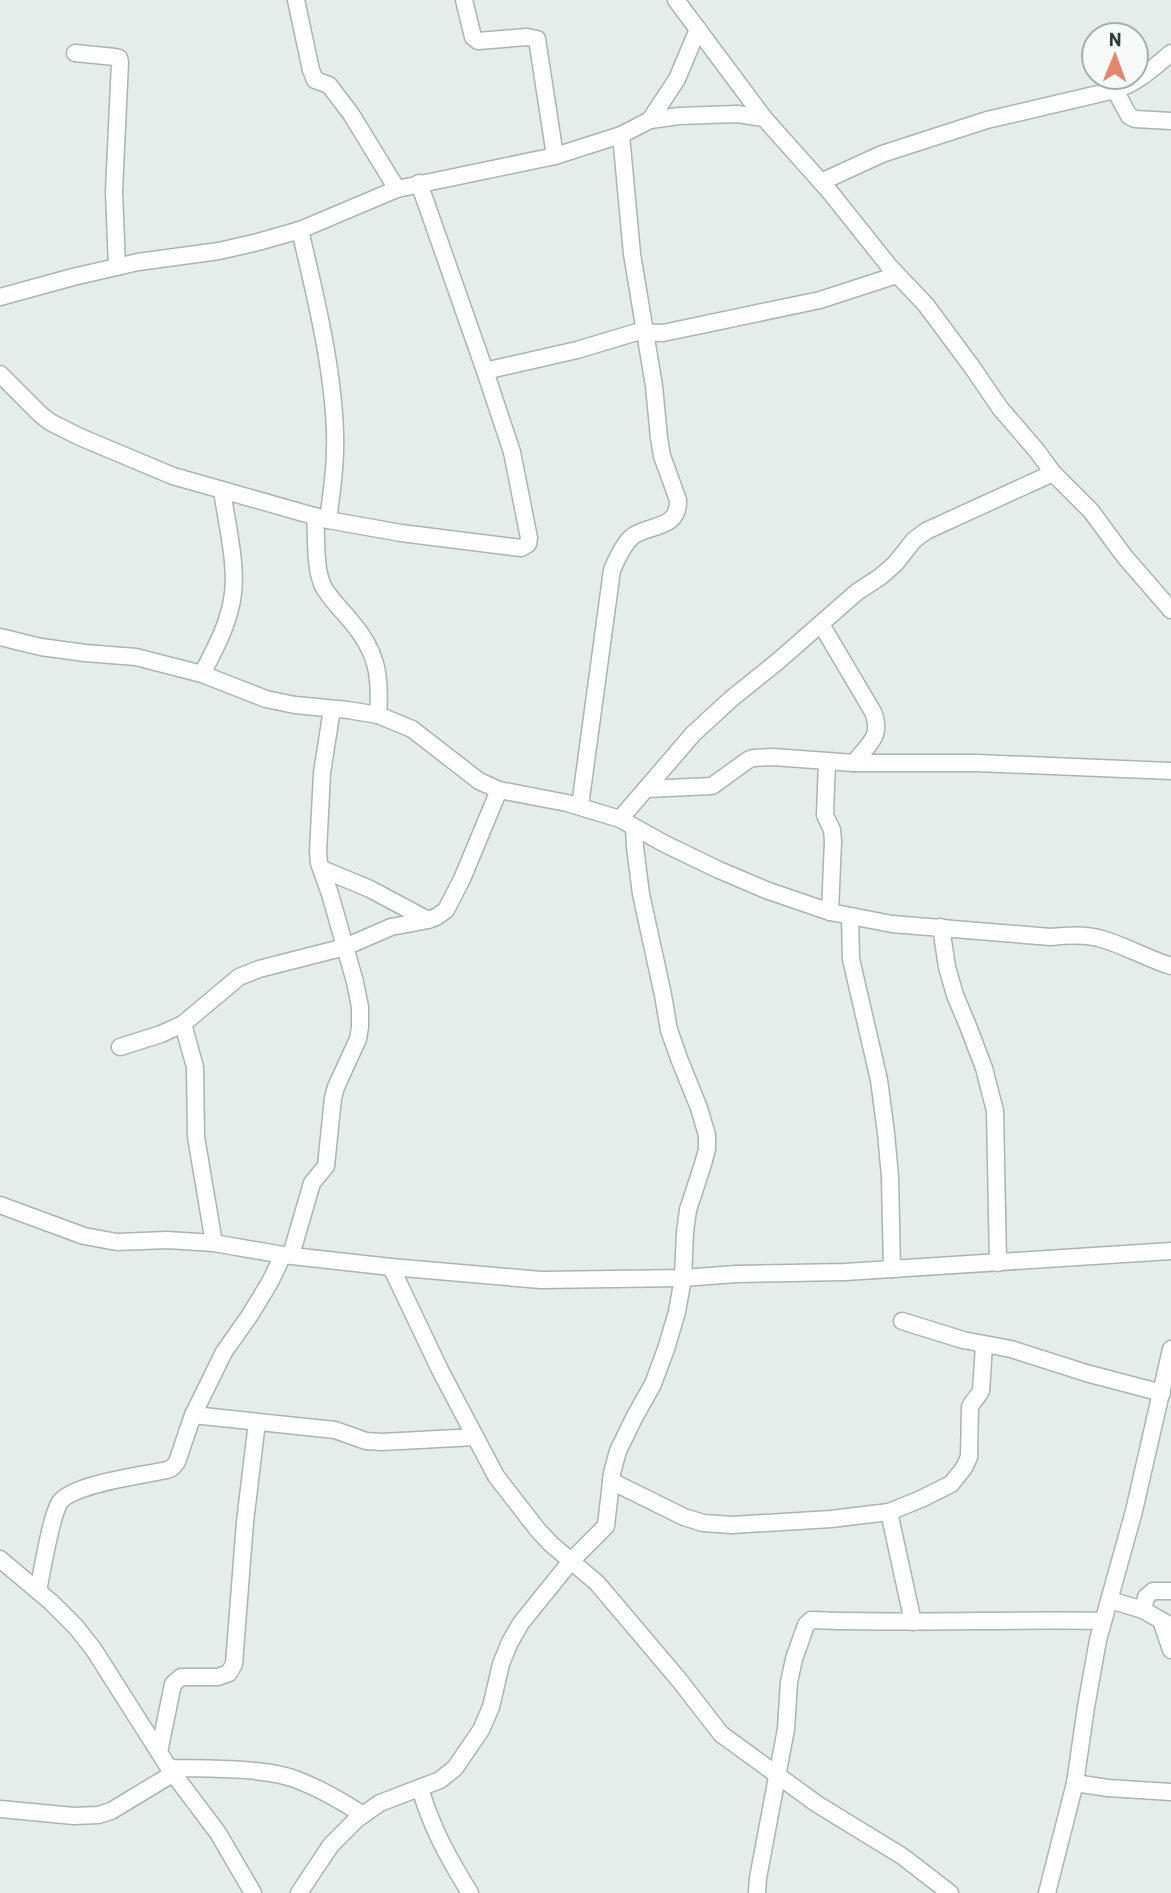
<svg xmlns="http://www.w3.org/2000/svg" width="1171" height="1893" font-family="Barlow,sans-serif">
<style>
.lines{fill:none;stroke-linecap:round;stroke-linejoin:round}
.street-casing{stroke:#a8b5b1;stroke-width:19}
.street{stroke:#fff;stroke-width:16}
</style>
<rect width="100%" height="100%" fill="#e5edea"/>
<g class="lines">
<defs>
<g id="street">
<path d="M296 0 311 70 315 80 329 85 351 114 397 189"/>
<path d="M464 0 473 37 478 41 527 37 537 39 555 156"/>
<path d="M676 0 764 118 830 192 889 266 926 305 972 367 1000 408 1037 451 1053 473 1091 511 1125 557 1171 610"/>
<path d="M75 53 115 57 119 58 120 62 114 191 117 267"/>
<path d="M1115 90 1129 116 1135 119 1171 121"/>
<path d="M650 120 677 79 698 29"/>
<path d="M821 182 882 154 987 120 1115 90C1139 82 1153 68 1171 53"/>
<path d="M300 230C315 295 333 366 335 433 336 462 332 491 328 520"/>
<path d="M0 297 73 277 138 262 219 251 258 242 300 230 397 189 555 156 621 135 650 120 679 116 737 114 764 118"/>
<path d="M485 371 577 350 637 332 663 333 820 300 897 275"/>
<path d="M0 374 40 414 50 422 80 437 173 476 328 520 401 533 521 548 528 544 529 538 512 452 485 371 419 183"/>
<path d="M315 516C317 538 314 566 323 586 329 598 342 610 350 620 377 651 381 675 378 715"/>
<path d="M821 624 873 712C883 737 868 744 854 763"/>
<path d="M0 637 41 647 85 653 136 657 202 674 266 699 295 705 348 710 378 715 412 729 479 781 499 790 567 803 620 819 665 844 719 870 766 890 830 912 892 924 1051 937C1068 935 1086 934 1102 939 1126 946 1148 959 1171 966"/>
<path d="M202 674C215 649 230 622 233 593 237 564 226 520 222 490"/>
<path d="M827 761 825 815 832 830 833 841 830 912"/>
<path d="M646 789 712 786 748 760 753 758 773 757 854 763H977L1171 771"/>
<path d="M580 806 612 570C617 559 623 544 633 536 649 524 679 530 678 500L662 456 659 438 654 386 632 254 621 135"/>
<path d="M620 819 693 734 731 699 777 662 857 592 880 577 895 564 914 540 926 531 1053 473"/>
<path d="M322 869 370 889 428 920"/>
<path d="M850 916 851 959 879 1080 886 1133 890 1177 892 1269"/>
<path d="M941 927 947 967 955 995 968 1026 984 1068 995 1111 998 1263"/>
<path d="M183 1024 195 1067 196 1137 214 1243"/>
<path d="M120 1047 161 1034 183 1024 239 977 259 969 345 947 391 927 428 920 436 917 446 910 462 879 499 790"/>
<path d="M0 1205 84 1236 117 1242 167 1240 214 1243 283 1255 391 1267 541 1280 683 1278 736 1274 845 1272 1171 1251"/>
<path d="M291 1255 312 1183 326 1166 333 1098 336 1087 358 1039 360 1027V1007L355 982 330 894 319 863 318 852 322 773 332 709"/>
<path d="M391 1267 440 1370 496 1476 537 1529 551 1544 597 1583 680 1681 721 1734 817 1804 902 1856 950 1893"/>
<path d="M902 1321 963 1340 1011 1349 1086 1373 1162 1393"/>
<path d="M193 1415 335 1430 366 1441 382 1442 475 1437"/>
<path d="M611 1481 684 1517 703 1523 732 1525 831 1519 889 1512 921 1499 951 1484 964 1468 969 1457 970 1407C973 1400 978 1397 981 1391L984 1345"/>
<path d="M889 1512 913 1622"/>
<path d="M0 1559 51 1602 76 1627 94 1650 169 1768 218 1833 253 1893"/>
<path d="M38 1591C42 1572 51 1515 60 1502 73 1484 144 1475 167 1470L172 1468 177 1462 193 1415 224 1352 250 1315 270 1282 283 1255"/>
<path d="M1110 1600 1143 1610 1171 1626"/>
<path d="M1143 1610 1146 1597 1153 1591H1171"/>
<path d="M1161 1620 1171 1650"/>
<path d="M159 1752 173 1684 181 1677H218L229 1673 234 1664 245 1522 257 1422"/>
<path d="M169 1768C206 1769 262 1767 295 1779 319 1788 342 1801 363 1815"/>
<path d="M1075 1783 1108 1788 1171 1792"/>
<path d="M420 1788C432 1829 448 1857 470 1893"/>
<path d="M0 1809 74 1816 98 1815 111 1811 174 1773"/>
<path d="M299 1893 331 1845 357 1819 380 1803 440 1780 455 1768 481 1730 491 1707 501 1664 510 1642 521 1623 571 1561 606 1526 612 1473 618 1451 634 1418 653 1384 666 1349 677 1312 683 1278 685 1232 688 1210 703 1164 707 1149V1135L699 1108 680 1061 669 1030 663 995 641 894 635 847 634 827"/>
<path d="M757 1893 758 1878 786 1729 789 1682 794 1659 806 1625 811 1620C909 1624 1006 1619 1103 1621"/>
<path d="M1047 1893 1075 1783 1086 1707 1098 1640 1134 1511 1171 1349"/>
</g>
</defs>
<use href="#street" class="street-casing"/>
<use href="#street" class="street"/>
</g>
<g transform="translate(1115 56) rotate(1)"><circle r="33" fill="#f6faf8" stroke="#a3afab" stroke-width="2"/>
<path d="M0-5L12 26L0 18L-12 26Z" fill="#e7846a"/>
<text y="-10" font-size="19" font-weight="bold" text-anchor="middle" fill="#263e37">N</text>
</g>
</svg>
